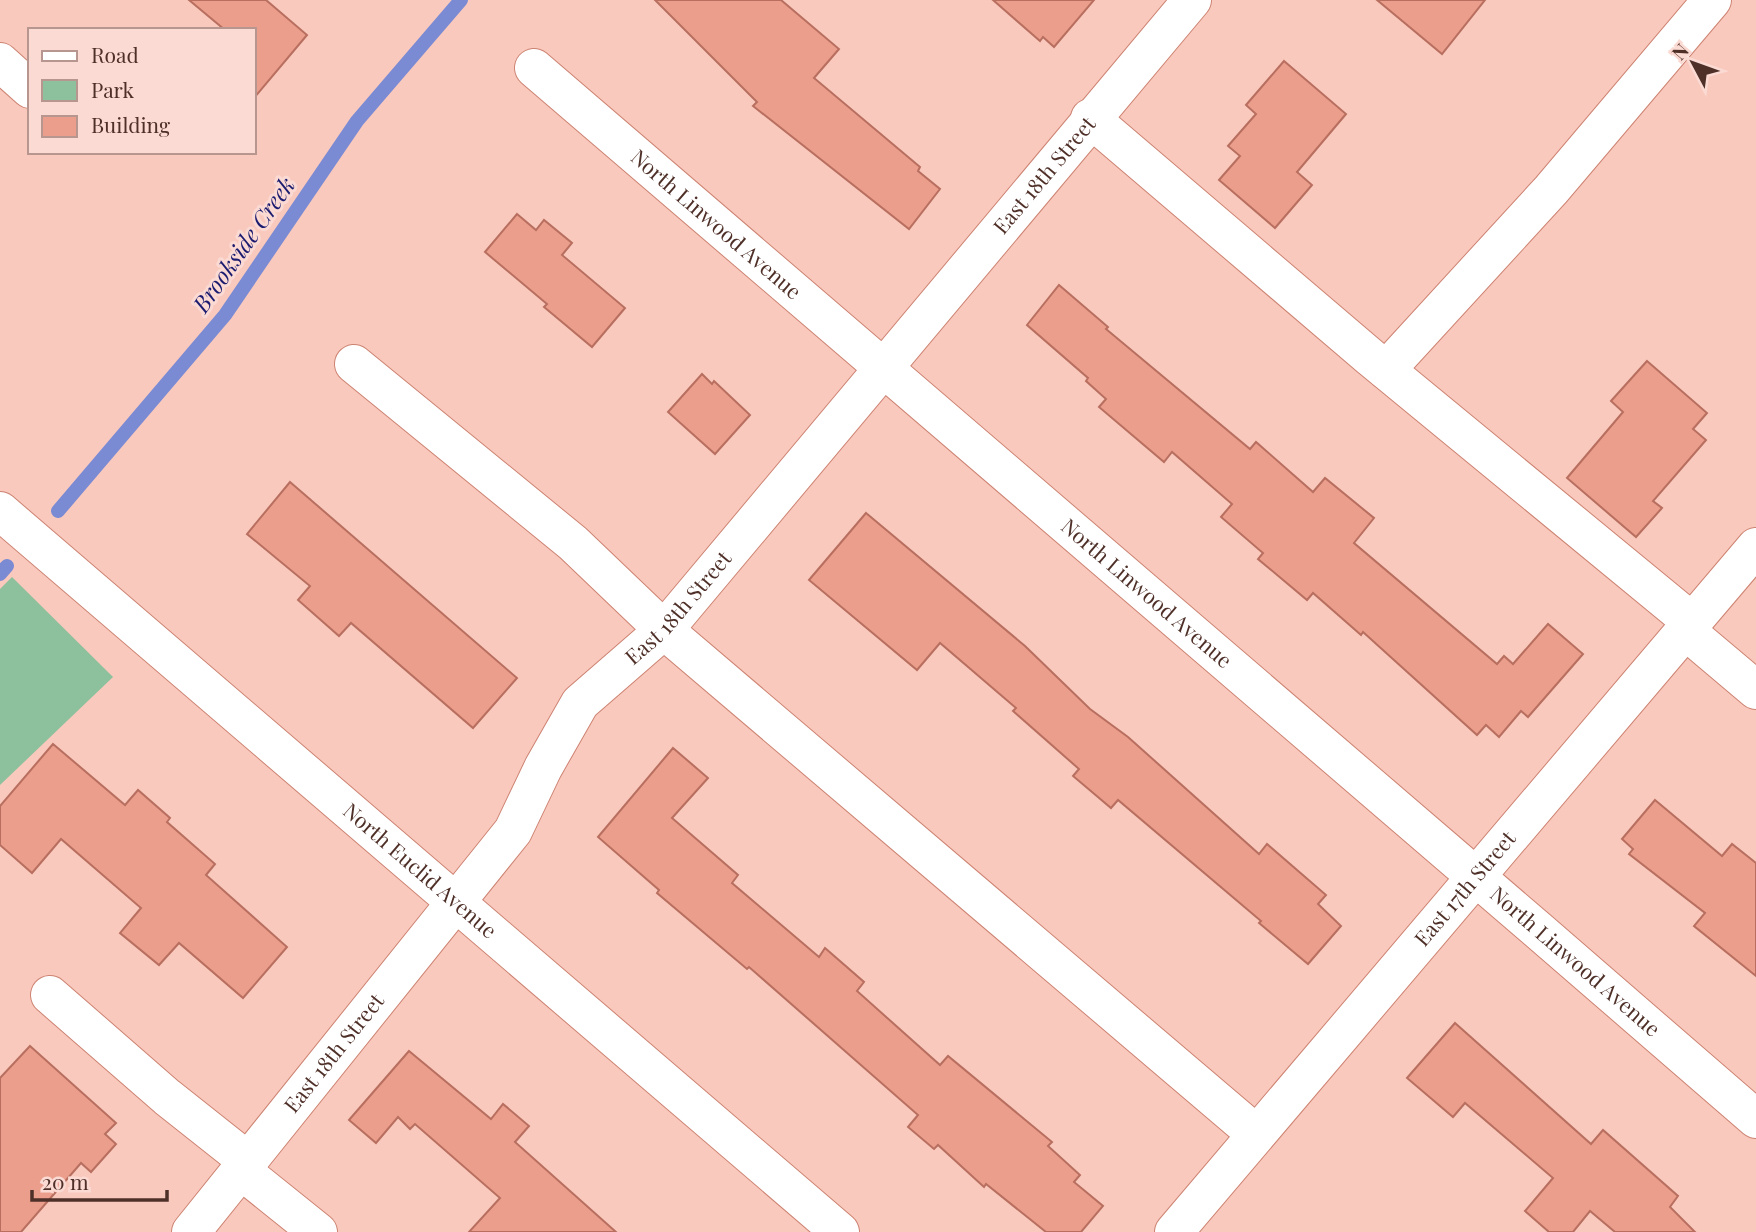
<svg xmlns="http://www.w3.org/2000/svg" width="1756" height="1232" font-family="'Playfair Display',serif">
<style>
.green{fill:#8dc09c}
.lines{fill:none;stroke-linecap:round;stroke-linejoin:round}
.stream{stroke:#7a8ad3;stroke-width:14}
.building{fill:#eb9e8c;stroke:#b86f5f;stroke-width:2}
.minor-casing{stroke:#cd8372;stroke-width:40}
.minor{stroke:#fff;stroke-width:38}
.labels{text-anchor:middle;stroke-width:6;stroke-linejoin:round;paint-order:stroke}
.street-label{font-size:21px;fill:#4f3028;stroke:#fbdad3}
.water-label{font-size:23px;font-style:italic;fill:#1b1b70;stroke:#fbdad3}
</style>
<rect width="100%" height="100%" fill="#f9c9bd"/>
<path class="green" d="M12 577 113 677 0 785V589Z"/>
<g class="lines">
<g class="stream">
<path d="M58 511 225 315 357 121 461 0"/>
<path d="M0 574 7 566"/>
</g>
</g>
<g class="building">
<path d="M189 0H266L307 35 254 98V30H225Z"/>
<path d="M655 0H781L839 49 814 78 920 167 918 171 940 189 909 229 753 106 757 102Z"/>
<path d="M993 0H1094L1054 47 1043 37 1040 41Z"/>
<path d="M1377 0H1485L1442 54Z"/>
<path d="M1284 61 1346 114 1297 172 1312 185 1275 228 1219 180 1240 156 1228 146 1256 114 1246 105Z"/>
<path d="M517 214 536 230 544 220 572 243 562 255 625 308 592 347 544 307 547 304 485 252Z"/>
<path d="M1059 285 1108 327 1106 329 1250 449 1256 442 1313 492 1325 478 1374 518 1354 543 1497 664 1504 656 1513 664 1548 624 1583 654 1528 717 1521 711 1499 737 1486 725 1477 735 1363 632 1361 635 1313 593 1307 600 1258 559 1263 553 1221 517 1232 504 1172 452 1164 462 1099 407 1106 399 1086 381 1088 378 1027 325Z"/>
<path d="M1647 361 1707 413 1693 429 1706 440 1653 501 1662 508 1636 537 1567 478 1623 412 1611 401Z"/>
<path d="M702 374 712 384 714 381 750 415 715 454 668 412Z"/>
<path d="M290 482 517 678 473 728 351 623 339 636 298 600 310 586 247 534Z"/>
<path d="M866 513 1025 646 1090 709 1128 737 1259 854 1267 844 1326 895 1318 904 1341 926 1308 964 1259 923 1261 921 1118 800 1111 808 1073 776 1079 769 1013 711 1016 708 940 643 917 670 809 580Z"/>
<path d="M53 744 125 805 138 790 170 818 167 822 215 864 206 875 287 947 243 998 179 943 159 965 120 933 141 908 61 839 32 873 0 845V806Z"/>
<path d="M673 748 708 778 672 818 738 875 732 883 819 957 825 948 864 982 857 991 940 1065 948 1056 1052 1142 1048 1146 1080 1175 1074 1182 1103 1206 1081 1232H1046L986 1184 984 1187 938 1145 934 1149 908 1127 918 1115 749 967 747 969 657 893 659 890 598 837Z"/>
<path d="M1655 800 1722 856 1732 844 1756 863V976L1694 926 1705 913 1629 854 1633 849 1622 839Z"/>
<path d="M1455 1023 1591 1144 1603 1130 1678 1196 1670 1207 1695 1232H1615L1590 1211 1573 1232H1549L1525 1211 1553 1178 1465 1103 1453 1117 1407 1078Z"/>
<path d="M30 1046 116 1123 105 1134 116 1144 91 1172 81 1163 21 1232H0V1078Z"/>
<path d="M409 1051 491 1119 503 1104 529 1126 515 1142 616 1232H469L500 1198 415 1124 410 1129 398 1117 376 1143 349 1120Z"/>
</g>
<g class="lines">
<defs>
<g id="minor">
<path d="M0 62 30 89"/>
<path id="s1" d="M534 68C940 420 1351 766 1756 1119"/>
<path d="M1090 118 1370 357 1692 622"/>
<path d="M354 364 573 543 664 630 1256 1134"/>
<path d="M1386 370 1551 190 1712 0"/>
<path id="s2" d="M0 511 840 1232"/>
<path d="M1685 630 1756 690"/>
<path d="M50 995 167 1097 249 1162"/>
<path d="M242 1171 318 1232"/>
<path id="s3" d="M191 1232 513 831 543 768 580 703 664 630 1192 0"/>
<path id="s4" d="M1174 1232 1756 547"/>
</g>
</defs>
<use href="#minor" class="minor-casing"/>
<use href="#minor" class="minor"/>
</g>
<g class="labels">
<g class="street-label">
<text dy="7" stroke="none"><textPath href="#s3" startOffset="1363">East 18th Street</textPath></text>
<text dy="7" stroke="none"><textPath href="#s1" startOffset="240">North Linwood Avenue</textPath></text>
<text dy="7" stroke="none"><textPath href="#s1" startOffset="807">North Linwood Avenue</textPath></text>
<text dy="7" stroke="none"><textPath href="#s3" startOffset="796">East 18th Street</textPath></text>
<text dy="7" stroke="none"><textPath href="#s2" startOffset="553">North Euclid Avenue</textPath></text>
<text dy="7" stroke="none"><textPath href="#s4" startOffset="450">East 17th Street</textPath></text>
<text dy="7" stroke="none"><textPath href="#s1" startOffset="1372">North Linwood Avenue</textPath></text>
<text dy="7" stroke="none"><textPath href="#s3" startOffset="229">East 18th Street</textPath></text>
</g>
<g class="water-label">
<text transform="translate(244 245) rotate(-55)" y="8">Brookside Creek</text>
</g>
</g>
<rect x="28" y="28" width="228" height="126" fill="#fbdad3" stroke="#b6968f" stroke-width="2"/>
<rect x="42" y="51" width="35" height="10" fill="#ffffff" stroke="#b6968f" stroke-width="2"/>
<text x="91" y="63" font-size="21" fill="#4f3028">Road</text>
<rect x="42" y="80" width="35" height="21" fill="#8dc09c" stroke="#b6968f" stroke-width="2"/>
<text x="91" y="98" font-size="21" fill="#4f3028">Park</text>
<rect x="42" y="116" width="35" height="21" fill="#eb9e8c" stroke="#b6968f" stroke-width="2"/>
<text x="91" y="133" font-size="21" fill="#4f3028">Building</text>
<g transform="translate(1693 63) rotate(311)" stroke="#fbdad3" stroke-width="5" paint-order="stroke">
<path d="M0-5L12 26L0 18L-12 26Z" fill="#4f3028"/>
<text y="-10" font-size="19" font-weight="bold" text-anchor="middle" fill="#4f3028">N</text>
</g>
<path d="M32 1190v10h135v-10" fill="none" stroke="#4f3028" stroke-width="3.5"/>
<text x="42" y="1190" font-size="21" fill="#4f3028" stroke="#fbdad3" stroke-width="5" paint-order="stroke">20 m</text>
</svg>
